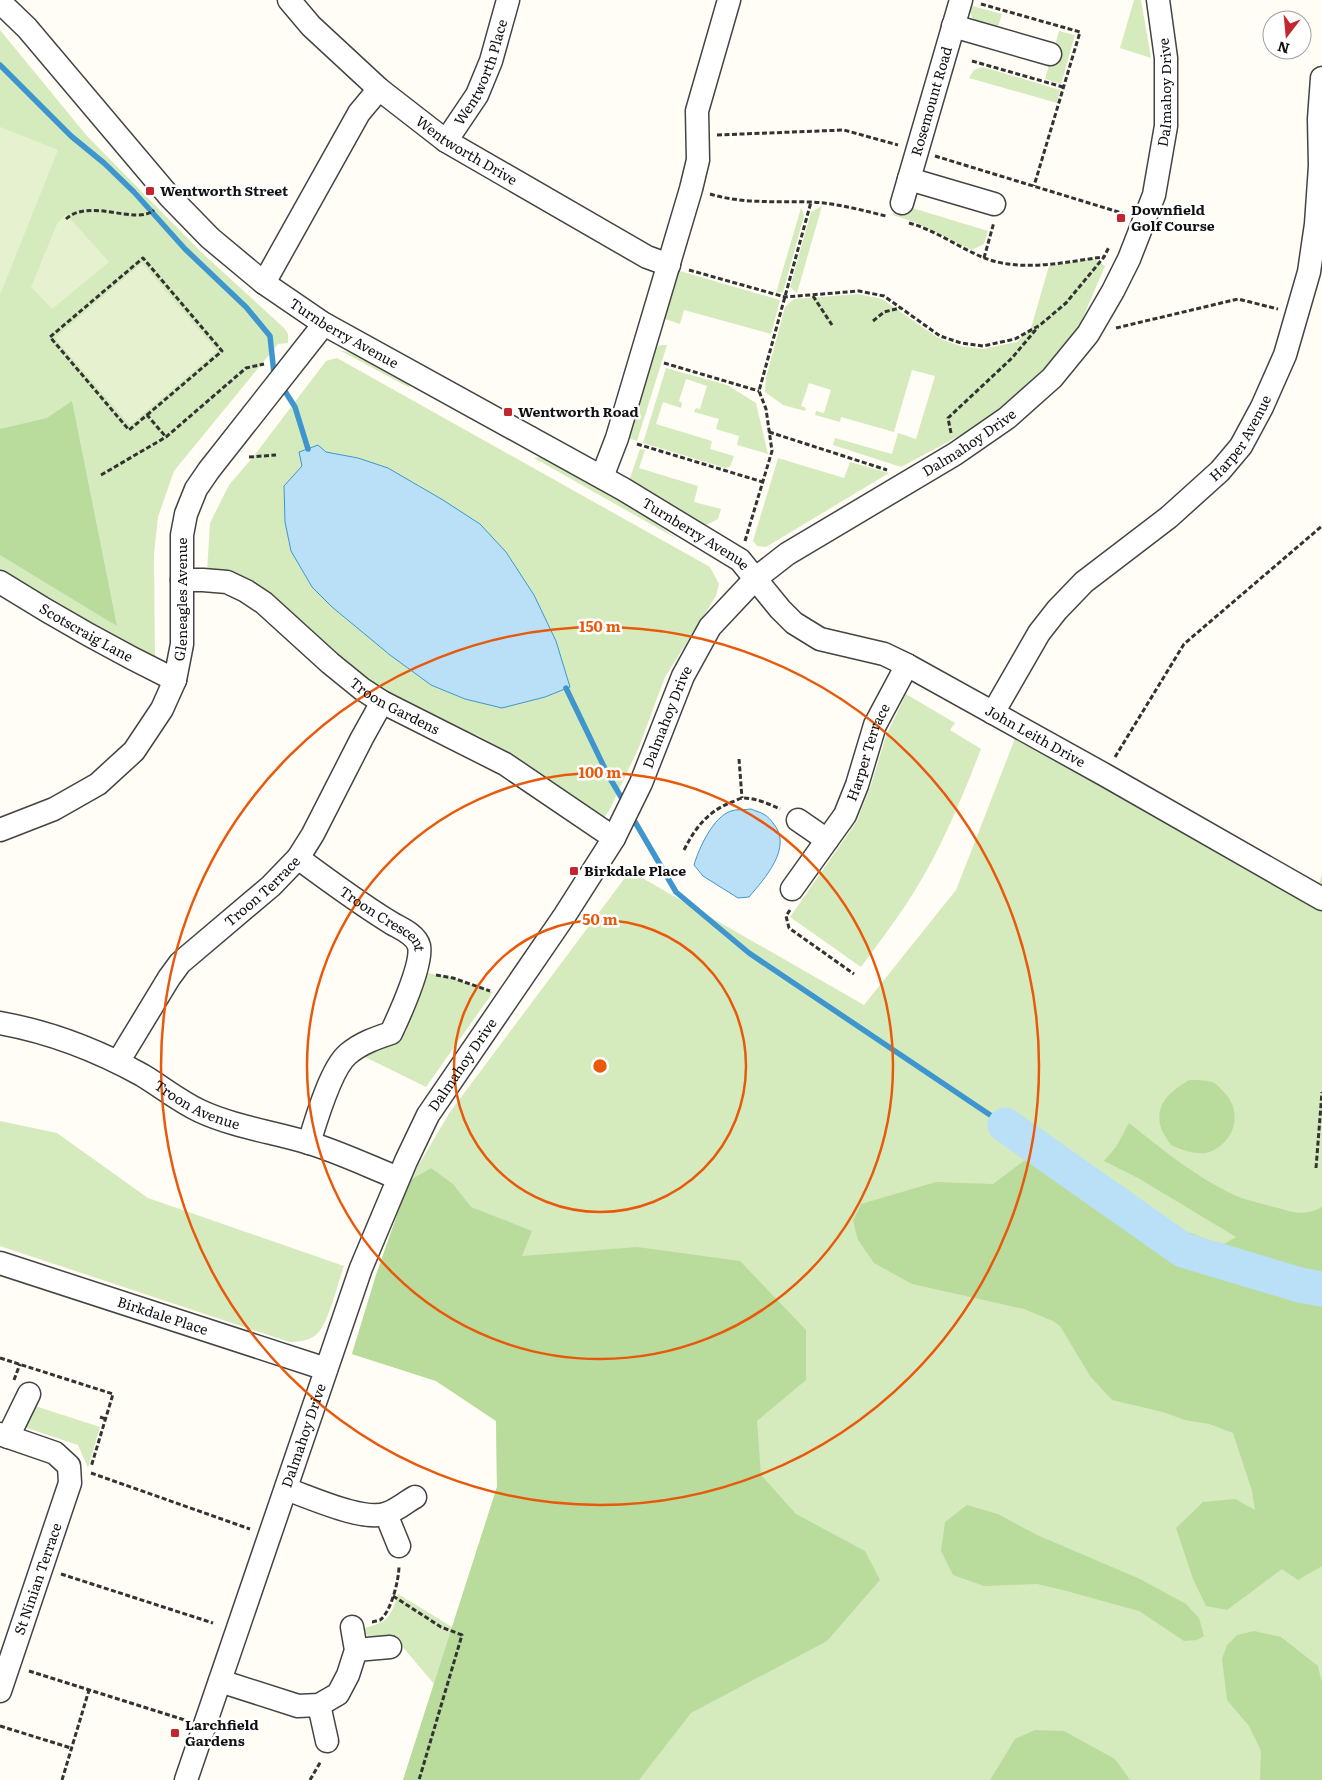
<svg xmlns="http://www.w3.org/2000/svg" width="1322" height="1780" font-family="Literata,serif">
<style>
.green{fill:#d5ebbd}
.forest{fill:#b9dc9c}
.pitch{fill:#e6f2cf}
.water{fill:#b9e0f7;stroke:#3f96cf}
.lines{fill:none;stroke-linecap:round;stroke-linejoin:round}
.stream{stroke:#3f96cf;stroke-width:5.5}
.river{stroke:#b9e0f7;stroke-width:35}
.minor-casing{stroke:#444;stroke-width:25}
.path{stroke:#333;stroke-width:3;stroke-dasharray:5 2.5;stroke-linecap:butt}
.minor{stroke:#fff;stroke-width:22}
.ring{fill:none;stroke:#e8590c;stroke-width:2.5}
.poi-dot{fill:#c4262e;stroke:#fff;stroke-width:2}
.labels{text-anchor:middle;stroke-width:5;stroke-linejoin:round;paint-order:stroke}
.street-label{font-size:14px;fill:#111;stroke:#fff}
.poi-label{font-size:14px;font-weight:bold;fill:#111;stroke:#fff;text-anchor:start}
.centre{fill:#e8590c;stroke:#fff;stroke-width:2.5}
.ring-label{font-size:15px;text-anchor:middle;font-weight:bold;fill:#e8590c;stroke:#fff;stroke-width:5;stroke-linejoin:round;paint-order:stroke}
</style>
<rect width="100%" height="100%" fill="#fffdf5"/>
<g class="green">
<path d="M1134 0H1141L1151 58 1120 48Z"/>
<path d="M969 5 1002 14 997 30C978 25 972 26 969 5Z"/>
<path d="M0 30 87 136 200 251 284 328 288 334V343L278 344 174 471 158 517 154 554 155 663 0 574Z"/>
<path d="M1059 31 1075 35 1061 84 1045 79Z"/>
<path d="M983 67 1060 90 1057 103 969 78 974 70Z"/>
<path d="M896 203 988 231 984 244 972 250 914 222 893 215Z"/>
<path d="M822 206 797 293 790 287 811 212Z"/>
<path d="M801 208 804 216 783 292 776 293Z"/>
<path d="M1094 259 1105 266 1079 327 1040 375 985 422 901 467 833 445 835 438 892 454 898 433 916 439 935 376 912 370 894 432 841 417 840 422 815 415 816 411 824 413 831 390 809 383 801 406 806 408 805 411 783 405 765 392 766 378 785 307 794 299 858 294 882 299 938 338 960 346 982 349 1017 342 1031 328 1049 266Z"/>
<path d="M676 270 780 300 771 334 684 310 680 324 662 318Z"/>
<path d="M660 345H667L637 441 625 437 652 351Z"/>
<path d="M339 350 368 357 402 375 410 388Z"/>
<path d="M337 358 710 567 719 584 716 596 665 677 639 747 609 811 603 819 514 762 508 752 477 735 462 734 359 679 350 663 323 642 207 572 210 523 229 485 253 457 326 361Z"/>
<path d="M666 368 727 385 756 403 768 454 737 445 739 436 716 429 719 419 694 412 696 408 700 409 707 386 686 379 679 401 682 403 681 408 663 402 656 424 712 441 710 449 734 456 730 467 725 468 643 443Z"/>
<path d="M640 449 645 450 639 468 698 486 694 502 721 509 718 519 706 525 629 481Z"/>
<path d="M545 456 626 501 677 539 534 458Z"/>
<path d="M778 458 844 478 850 462 889 473 766 547 757 546 753 541Z"/>
<path d="M906 694 955 723 950 730 981 749C962 798 942 847 914 892 898 918 879 942 861 967L790 917 857 821 871 785 886 736Z"/>
<path d="M1016 736 1314 901 1322 874V1780H403L434 1684 396 1639C380 1639 372 1642 361 1629 387 1622 390 1620 398 1594L452 1627 497 1487 496 1421 436 1381 352 1354 376 1275 409 1181 450 1112 630 871 864 1005 956 890Z"/>
<path d="M423 972 453 978 493 992 426 1087 359 1054 373 1046H389L406 1032Z"/>
<path d="M0 1121 57 1133 148 1198 344 1266C338 1282 328 1326 316 1335 308 1341 298 1342 289 1342L0 1246Z"/>
<path d="M32 1405 100 1427 88 1468 78 1445 21 1426Z"/>
</g>
<g class="forest">
<path d="M72 401 117 626 0 555V429L47 418Z"/>
<path d="M1189 1080C1196 1080 1205 1080 1212 1082 1216 1083 1220 1088 1223 1091 1243 1110 1236 1140 1212 1151 1200 1157 1182 1150 1171 1145 1167 1139 1161 1131 1160 1124 1156 1101 1172 1091 1189 1080Z"/>
<path d="M1129 1123C1161 1148 1193 1175 1230 1193 1244 1200 1259 1203 1274 1207 1293 1212 1303 1217 1322 1207V1566L1298 1580 1282 1569 1227 1610 1206 1606 1193 1579 1176 1528 1203 1502 1235 1499 1255 1510 1252 1491 1233 1433 1209 1424 1185 1420 1163 1412 1112 1400 1090 1376 1060 1326 1053 1321 1024 1309 912 1284 874 1263 858 1240 853 1221 861 1204 936 1182 993 1184 1045 1145 1071 1159 1109 1190 1138 1208 1169 1225 1212 1241 1224 1244 1236 1237 1138 1178 1104 1161 1116 1147Z"/>
<path d="M431 1168 453 1184 471 1207 532 1231 522 1256 637 1247 740 1261 806 1330V1380L757 1421 761 1475 796 1514 865 1551 880 1580 827 1641 691 1713 639 1780H403L497 1487 496 1421 436 1381 352 1354 376 1275 409 1181Z"/>
<path d="M967 1505 998 1514 1037 1535 1140 1579 1186 1604 1199 1618 1204 1636 1197 1640 1184 1641 1139 1611 1063 1590 1037 1584 984 1586 953 1575 941 1551 945 1522Z"/>
<path d="M1254 1631 1281 1637 1318 1666 1322 1683V1780H1260L1261 1751 1249 1726 1227 1700 1222 1659 1227 1645 1237 1635Z"/>
<path d="M1035 1730 1064 1731 1115 1759 1130 1780H990L1015 1739Z"/>
</g>
<g class="pitch">
<path d="M0 127 58 150 0 295Z"/>
<path d="M66 214 109 262 52 309 31 287 57 224Z"/>
<path d="M142 263 217 351 130 425 55 338Z"/>
</g>
<g class="water">
<path d="M318 445 326 452 358 458 388 468 443 500 480 524 506 552 534 595 556 641 570 687 545 697 502 708 465 699 431 685 390 655 332 607 312 587 291 551 285 522 284 486 302 466 299 452Z"/>
<path d="M751 809C755 811 761 812 765 815 768 817 771 820 773 823 794 847 764 879 749 897L738 898 703 876 694 865C699 848 713 817 731 811 736 809 745 810 751 809Z"/>
</g>
<g class="lines">
<g class="stream">
<path d="M0 65 71 136 104 163 134 192 185 249 246 307 270 336 274 374 276 377"/>
<path d="M281 385 295 407 308 449"/>
<path d="M566 688 608 775 624 802"/>
<path d="M631 815 676 892 749 953 1005 1125"/>
</g>
<path class="river" d="M1005 1125 1183 1250 1300 1285 1322 1289"/>
<defs>
<g id="minor">
<path id="s1" d="M289 0 311 26 379 89 446 141 647 257 669 265"/>
<path id="s2" d="M0 2 27 28 169 196 210 238 264 283 324 324 623 489 740 560 780 609 794 623 820 639 884 654 907 665 1105 775 1322 899"/>
<path d="M953 26 1050 54"/>
<path id="s3" d="M446 141 477 95 491 61 508 0"/>
<path d="M909 179 994 204"/>
<path id="s4" d="M902 203 961 0"/>
<path d="M264 283 359 113 379 89"/>
<path d="M602 477 617 438 691 189 698 160 697 111 729 0"/>
<path id="s5" d="M182 580H203L227 582 246 591 264 603 330 663 362 689 382 702 505 764 614 838"/>
<path id="s6" d="M0 582C57 618 114 650 175 680"/>
<path id="s7" d="M993 713 1039 633 1057 610 1084 582 1169 517 1220 471 1241 446 1262 407 1285 355 1309 272 1316 224 1320 166 1319 119 1322 78"/>
<path d="M798 820 827 840"/>
<path id="s8" d="M0 830 54 809 98 784 134 751 162 709 175 680 182 644V535L186 514 196 489 209 470 324 324"/>
<path id="s9" d="M298 858C329 881 360 904 393 924 402 929 416 935 419 946 423 964 399 1016 391 1033 376 1038 361 1043 348 1054 331 1068 316 1120 309 1143"/>
<path id="s10" d="M792 889 845 815 857 785 875 725 907 665"/>
<path id="s11" d="M0 1023C50 1032 97 1050 142 1075 162 1087 179 1101 200 1111 232 1126 272 1132 306 1142 337 1151 368 1166 398 1178"/>
<path id="s12" d="M118 1062 169 978 180 963 271 886 298 858 313 834 362 738 382 702"/>
<path id="s13" d="M0 1263 326 1369"/>
<path d="M0 1434 55 1453 69 1466 70 1483 0 1691"/>
<path d="M8 1437 29 1394"/>
<path d="M286 1489C310 1497 365 1523 388 1513 398 1509 406 1502 415 1497"/>
<path d="M386 1514 399 1546"/>
<path d="M356 1650 390 1647"/>
<path d="M220 1681 298 1706 319 1705 338 1694 348 1675 356 1650 352 1627"/>
<path d="M319 1705 327 1741"/>
<path id="s14" d="M186 1780 361 1268 406 1161 428 1115 565 915 614 838 641 783 683 676 710 627 755 579 787 554 955 454 1007 418 1052 378 1088 334 1113 291 1129 259 1154 195 1166 126V58L1158 0"/>
</g>
</defs>
<use href="#minor" class="minor-casing"/>
<g class="path">
<path d="M981 4 1080 32 1034 186"/>
<path d="M972 61 1063 87"/>
<path d="M717 135 844 130 898 145"/>
<path d="M935 156 1125 214"/>
<path d="M710 194C743 204 776 201 810 202 836 203 861 210 886 216"/>
<path d="M66 219C90 197 136 226 154 210"/>
<path d="M909 223C935 230 958 247 982 257 1020 273 1064 262 1103 257"/>
<path d="M984 258 994 222"/>
<path d="M689 270 785 297 859 291 884 296 940 336 961 343 983 346 1015 339 1040 325 1066 303 1104 257 1109 247"/>
<path d="M813 296 832 325"/>
<path d="M873 321 884 312 900 308"/>
<path d="M1116 328 1238 299 1278 309"/>
<path d="M664 363 759 391"/>
<path d="M147 415 222 351 143 258 50 337 129 430 147 415 166 437"/>
<path d="M769 432 887 470"/>
<path d="M951 433 948 418 1012 358 1038 327"/>
<path d="M637 444 763 482"/>
<path d="M249 457 276 455"/>
<path d="M101 475 166 437 246 368 264 364"/>
<path d="M745 541 772 451 766 409 759 391 811 202"/>
<path d="M1115 757 1184 644 1322 526"/>
<path d="M739 759 742 798"/>
<path d="M684 850C695 828 708 811 732 802 735 801 740 798 743 798 756 798 769 804 780 809"/>
<path d="M790 910 786 916 789 928 854 974"/>
<path d="M436 975 453 978 490 991"/>
<path d="M1316 1168 1322 1092"/>
<path d="M0 1358 113 1394 91 1467"/>
<path d="M14 1380 20 1364"/>
<path d="M100 1417 106 1419"/>
<path d="M91 1473 250 1529"/>
<path d="M61 1574 213 1623"/>
<path d="M393 1596 441 1627 462 1635 419 1780"/>
<path d="M372 1622C373 1622 379 1620 380 1620 391 1612 399 1580 399 1566"/>
<path d="M29 1671 185 1720"/>
<path d="M0 1726 71 1748"/>
<path d="M62 1780 89 1690"/>
<path d="M310 1780 321 1761"/>
</g>
<use href="#minor" class="minor"/>
</g>
<g class="ring">
<circle cx="600" cy="1066" r="146"/>
<circle cx="600" cy="1066" r="293"/>
<circle cx="600" cy="1066" r="439"/>
</g>
<g class="poi-dot">
<rect x="145" y="186" width="10" height="10" rx="2.5"/>
<rect x="1116" y="213" width="10" height="10" rx="2.5"/>
<rect x="503" y="407" width="10" height="10" rx="2.5"/>
<rect x="569" y="866" width="10" height="10" rx="2.5"/>
<rect x="170" y="1728" width="10" height="10" rx="2.5"/>
</g>
<g class="labels">
<g class="street-label">
<text dy="5" stroke="none"><textPath href="#s3" startOffset="78">Wentworth Place</textPath></text>
<text dy="5" stroke="none"><textPath href="#s14" startOffset="2014">Dalmahoy Drive</textPath></text>
<text dy="5" stroke="none"><textPath href="#s4" startOffset="106">Rosemount Road</textPath></text>
<text dy="5" stroke="none"><textPath href="#s1" startOffset="234">Wentworth Drive</textPath></text>
<text dy="5" stroke="none"><textPath href="#s2" startOffset="481">Turnberry Avenue</textPath></text>
<text dy="5" stroke="none"><textPath href="#s7" startOffset="375">Harper Avenue</textPath></text>
<text dy="5" stroke="none"><textPath href="#s14" startOffset="1594">Dalmahoy Drive</textPath></text>
<text dy="5" stroke="none"><textPath href="#s2" startOffset="886">Turnberry Avenue</textPath></text>
<text dy="5" stroke="none"><textPath href="#s8" startOffset="321">Gleneagles Avenue</textPath></text>
<text dy="5" stroke="none"><textPath href="#s6" startOffset="100">Scotscraig Lane</textPath></text>
<text dy="5" stroke="none"><textPath href="#s5" startOffset="255">Troon Gardens</textPath></text>
<text dy="5" stroke="none"><textPath href="#s14" startOffset="1174">Dalmahoy Drive</textPath></text>
<text dy="5" stroke="none"><textPath href="#s2" startOffset="1289">John Leith Drive</textPath></text>
<text dy="5" stroke="none"><textPath href="#s10" startOffset="158">Harper Terrace</textPath></text>
<text dy="5" stroke="none"><textPath href="#s12" startOffset="226">Troon Terrace</textPath></text>
<text dy="5" stroke="none"><textPath href="#s9" startOffset="105">Troon Crescent</textPath></text>
<text dy="5" stroke="none"><textPath href="#s14" startOffset="769">Dalmahoy Drive</textPath></text>
<text dy="5" stroke="none"><textPath href="#s11" startOffset="215">Troon Avenue</textPath></text>
<text dy="5" stroke="none"><textPath href="#s13" startOffset="171">Birkdale Place</textPath></text>
<text dy="5" stroke="none"><textPath href="#s14" startOffset="364">Dalmahoy Drive</textPath></text>
<text transform="translate(38 1579) rotate(-71)" y="5">St Ninian Terrace</text>
</g>
<g class="poi-label">
<text x="160" y="196">Wentworth Street</text>
<text x="1131" y="215">Downfield<tspan x="1131" dy="16">Golf Course</tspan></text>
<text x="518" y="417">Wentworth Road</text>
<text x="584" y="876">Birkdale Place</text>
<text x="185" y="1730">Larchfield<tspan x="185" dy="16">Gardens</tspan></text>
</g>
</g>
<circle cx="600" cy="1066" r="8" class="centre"/>
<g class="ring-label">
<text x="600" y="632">150 m</text>
<text x="600" y="778">100 m</text>
<text x="600" y="925">50 m</text>
</g>
<g transform="translate(1287 35) rotate(196)"><circle r="24" fill="#ffffff" stroke="#a0a0a0"/>
<path d="M0-4L9 19L0 12L-9 19Z" fill="#c4262e"/>
<text y="-8" font-size="14" font-weight="bold" text-anchor="middle" fill="#111111">N</text>
</g>
</svg>
